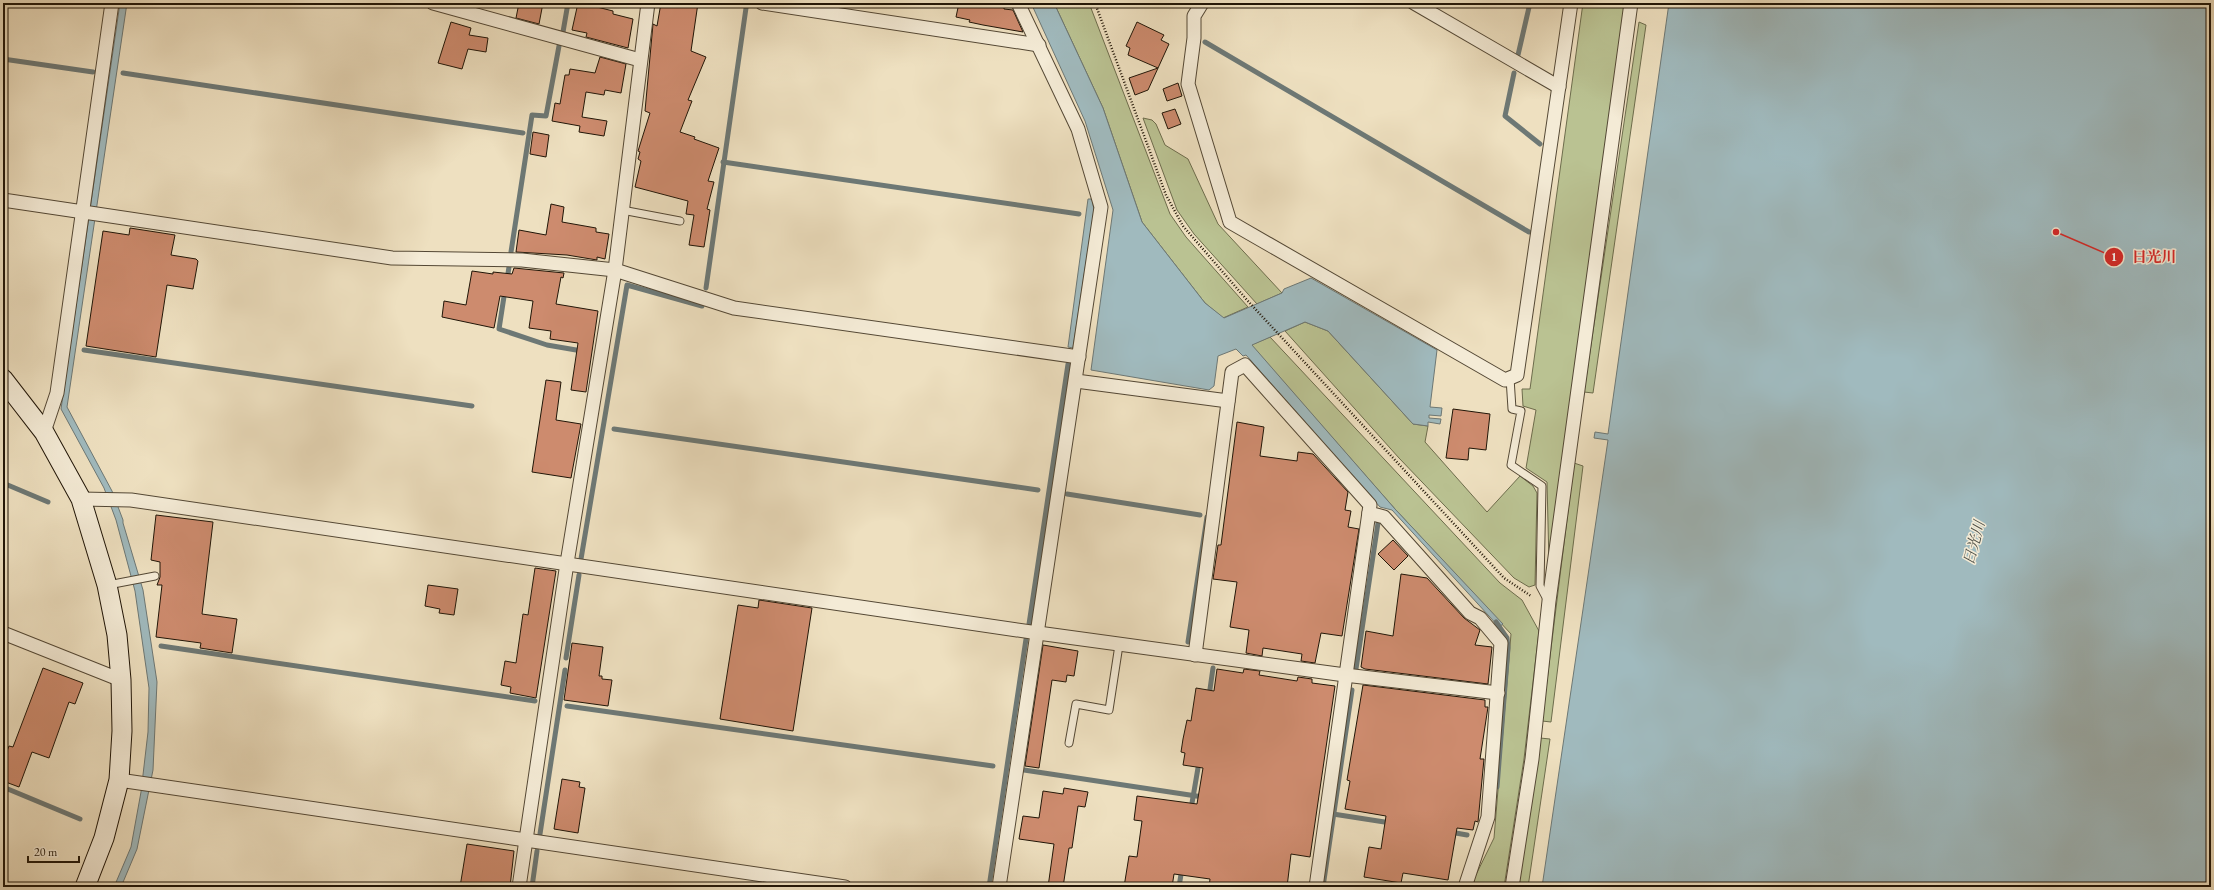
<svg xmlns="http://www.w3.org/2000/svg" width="2214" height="890" font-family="'EB Garamond','Noto Serif JP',serif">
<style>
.green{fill:#bac292;stroke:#6d6c4c}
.water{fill:#a0babe;stroke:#6d7875}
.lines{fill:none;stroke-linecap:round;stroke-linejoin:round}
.stream{stroke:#6d7875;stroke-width:5}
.building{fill:#cd8b6e;stroke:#201507}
.lane-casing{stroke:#544835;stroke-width:9}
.street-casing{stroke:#544835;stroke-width:15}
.secondary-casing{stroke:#201507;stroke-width:21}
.path{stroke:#201507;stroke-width:2.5;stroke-dasharray:1 2;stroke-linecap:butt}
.lane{stroke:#f4ebd6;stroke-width:7}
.street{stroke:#f4ebd6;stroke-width:13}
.secondary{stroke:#f4ebd6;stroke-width:19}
.labels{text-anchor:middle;stroke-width:3;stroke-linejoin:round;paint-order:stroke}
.water-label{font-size:15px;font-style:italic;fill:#4d4f47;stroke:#f4ebd6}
.leader{fill:none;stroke:#d62828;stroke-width:1.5}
.callout-dot{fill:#d62828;stroke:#f4ebd6;stroke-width:1.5}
.mark-label{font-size:12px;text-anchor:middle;font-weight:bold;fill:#fff}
.callout-label{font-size:15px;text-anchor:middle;font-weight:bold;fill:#d62828;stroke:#f4ebd6;stroke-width:3;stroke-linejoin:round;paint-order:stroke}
</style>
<rect width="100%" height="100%" fill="#eee0c0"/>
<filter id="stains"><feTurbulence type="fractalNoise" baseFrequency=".005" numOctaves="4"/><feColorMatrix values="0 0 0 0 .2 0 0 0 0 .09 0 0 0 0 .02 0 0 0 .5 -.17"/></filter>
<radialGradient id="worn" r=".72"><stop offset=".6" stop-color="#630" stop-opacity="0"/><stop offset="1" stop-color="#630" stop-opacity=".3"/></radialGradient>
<g class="green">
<path d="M1054 3H1089L1170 214 1186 237 1248 307 1223 318 1205 303 1142 222 1103 108Z"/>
<path d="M1583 3H1626L1549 564 1547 482 1526 468 1536 410 1523 406 1522 389H1530Z"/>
<path d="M1639 22 1646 25 1593 393 1584 392Z"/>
<path d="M1143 118 1152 120 1156 124 1165 145 1188 159 1218 224 1282 293 1257 304 1194 234 1177 210Z"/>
<path d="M1305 322 1328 331 1413 424 1428 426 1425 442 1487 512 1520 476 1533 486 1537 493 1535 585 1529 587 1514 578 1399 458 1285 331Z"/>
<path d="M1270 337 1500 583 1522 600 1539 631 1524 759 1504 887H1470L1494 838 1511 634 1395 509 1251 345Z"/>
<path d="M1574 463 1583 466 1551 722 1542 721Z"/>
<path d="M1540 738 1550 739 1528 887H1518Z"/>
</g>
<g class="water">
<path d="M120 3H127L67 407 112 491 123 520V523L143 590 157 682 153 770 137 849 121 887H114L131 847 141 792 148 732 149 688 135 591 116 520 104 488 61 409Z"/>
<path d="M1031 3H1054L1103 108 1142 222 1205 303 1224 318 1282 293 1284 289 1311 278 1437 350 1430 407 1442 408 1441 416 1429 415V418L1441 419 1440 424 1428 422V426L1413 424 1328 331 1305 322 1252 345 1395 509 1503 624 1499 627 1392 510 1380 507 1246 355 1243 356 1236 349 1218 356 1214 386 1209 390 1091 370 1113 210 1085 121Z"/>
<path d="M1669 3H2211V887H1542L1608 440 1594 438 1595 432 1608 434Z"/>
<path d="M1088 199H1092L1094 210 1073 348 1068 347Z"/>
</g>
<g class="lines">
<g class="stream">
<path d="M563 32 568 3"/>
<path d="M1205 42 1529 232"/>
<path d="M1518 55 1530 3"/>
<path d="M3 59 93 72"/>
<path d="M123 73 523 133"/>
<path d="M1514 73 1505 116 1540 144"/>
<path d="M723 162 1079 214"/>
<path d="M511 252 532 115 546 116 559 46"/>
<path d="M507 280 509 267"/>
<path d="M706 288 746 8"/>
<path d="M505 290 499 329 547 345 582 351"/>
<path d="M84 350 472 406"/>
<path d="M614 429 1038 490"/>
<path d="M3 483 48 502"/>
<path d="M1067 494 1200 515"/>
<path d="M581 559 627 285 702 306"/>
<path d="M1496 622 1507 638 1508 648 1497 787"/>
<path d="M1029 624 1068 364"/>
<path d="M1188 642 1207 517"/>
<path d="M161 646 535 701"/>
<path d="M566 658 579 575"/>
<path d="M1356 669 1378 523"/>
<path d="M1209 696 1213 668"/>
<path d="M567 706 993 766"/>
<path d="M1024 770 1203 797"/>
<path d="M3 787 80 819"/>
<path d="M1191 809 1199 762"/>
<path d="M1333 814 1391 823"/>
<path d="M1450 832 1467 835"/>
<path d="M540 834 565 670"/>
<path d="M532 887 537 851"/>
<path d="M989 887 1026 639"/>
<path d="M1179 887 1182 868"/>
<path d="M1323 887 1352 690"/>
</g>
</g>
<g class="building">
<path d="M519 3H543L539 24 516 18Z"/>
<path d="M578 3H594L593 6 613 11V14L633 19 628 48 586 37 587 33 572 30Z"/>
<path d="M661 3H698L691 51 706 57 688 100 692 101 680 132 695 137 694 139 719 148 708 181 714 182 707 209 710 210 704 247 689 245 694 215 686 214 688 201 635 187 641 161 638 159 640 152 638 151 650 113 645 111 653 24 657 26Z"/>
<path d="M959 3H1004V9L1013 10 1023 32 983 25 969 22 970 20 956 17Z"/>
<path d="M451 22 471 28 469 35 488 38 486 52 468 49 462 69 438 63Z"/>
<path d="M1137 22 1164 35 1161 40 1169 44 1148 90 1135 95 1129 78 1158 68 1128 55 1130 48 1126 46Z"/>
<path d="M600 57 626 64 621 93 605 90 604 95 586 92 582 117 607 121 604 136 579 132 580 126 552 121 555 103 560 104 565 75H569L570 69 595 73Z"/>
<path d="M1178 83 1182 96 1167 101 1163 89Z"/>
<path d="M1175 109 1181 124 1168 129 1162 113Z"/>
<path d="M533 132 549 135 546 157 530 154Z"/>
<path d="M551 204 564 207 562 222 596 228V232L609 234 605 259 597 257V260L567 255 516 252 519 230 546 235Z"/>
<path d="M130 228 175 235 171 255 196 259 198 261 193 289 167 285 156 357 86 346 103 231 129 235Z"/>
<path d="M514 268 564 273 563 278 561 277 556 304 598 311 586 392 571 390 578 343 550 339 551 331 529 328 533 301 500 296 494 328 442 317 444 301 466 305 472 271 493 274V272L512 274Z"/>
<path d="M546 380 561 382 556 420 581 424 571 478 532 472Z"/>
<path d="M1453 409 1490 414 1486 450 1469 448 1468 460 1446 458Z"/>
<path d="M1237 422 1264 427 1260 456 1297 461 1298 452 1313 454 1348 492 1345 510 1351 511 1348 527 1359 529 1342 636 1321 633 1315 663 1301 661 1302 654 1263 648 1262 656 1246 653 1249 630 1230 627 1237 582 1213 579 1218 545H1221Z"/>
<path d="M156 515 213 522 202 614 237 619 232 653 200 648 201 643 156 637 162 585H157L160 577V562L151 560Z"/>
<path d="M1393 540 1408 556 1394 570 1378 554Z"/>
<path d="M535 568 556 571 536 698 510 693 511 687 501 685 505 661 516 663 523 614 528 615Z"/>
<path d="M1401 574 1427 578 1464 618 1480 630 1475 645 1492 647 1488 684 1365 669 1361 667 1366 631 1393 636Z"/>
<path d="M428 585 458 589 454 615 439 613 440 609 425 606Z"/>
<path d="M759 600 812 608 793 731 720 719 738 605 758 608Z"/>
<path d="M572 643 603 647 599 676H602V679L612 680 608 706 564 700Z"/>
<path d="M1043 645 1078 651 1074 676 1067 675 1066 682 1052 680 1039 768 1025 766Z"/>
<path d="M43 668 83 683 75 704 69 702 49 758 32 752 19 787 3 781V761L9 746 13 747Z"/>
<path d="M1217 669 1243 673 1244 669 1260 671 1259 675 1297 681 1298 677 1312 679V683L1335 686 1310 857 1291 854 1287 887H1209L1210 879 1174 874 1172 887H1124L1129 856 1137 857 1142 821 1134 820 1137 796 1197 804 1203 768 1183 765 1185 753 1181 752 1183 739 1187 720 1191 721 1196 688 1214 691Z"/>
<path d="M1363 685 1485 700V707H1488L1480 759H1484L1478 822 1475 821 1473 830 1457 828 1448 880 1403 873 1401 883 1364 877 1369 847 1381 849 1386 816 1345 809 1350 781 1347 780Z"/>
<path d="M562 779 580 782 579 787 585 788 578 833 554 829Z"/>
<path d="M1064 788 1088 792 1085 807 1078 806 1072 848H1069L1063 887H1048L1054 844 1019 839 1023 816 1039 818 1043 791 1063 794Z"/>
<path d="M467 844 514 851 510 887H460Z"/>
</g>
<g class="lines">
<defs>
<g id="lane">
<path d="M622 210 680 221"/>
<path d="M1510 378 1512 409 1521 411 1511 465 1542 486 1540 586 1548 601"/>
<path d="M108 585 155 576"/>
<path d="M1069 743 1076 704 1109 710 1119 645"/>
</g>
<g id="street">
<path d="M433 3 640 60"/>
<path d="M762 3 1039 45"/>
<path d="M1202 3 1194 16V38L1188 84 1230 222 1505 380 1517 375 1571 3"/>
<path d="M1414 3 1559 87"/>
<path d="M3 200 392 258 522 260 615 270 734 308 1079 357"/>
<path d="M1076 381 1228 401"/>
<path d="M44 432 57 393 112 3"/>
<path d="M81 499 131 500 1038 633 1345 675 1498 693"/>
<path d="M1369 513 1384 517 1470 613 1480 618 1501 643 1488 817 1465 887"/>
<path d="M3 633 121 680"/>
<path d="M1195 655 1232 372 1245 365 1370 505 1316 887"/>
<path d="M119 780 845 887"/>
<path d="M519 887 567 563 615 270 648 3"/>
<path d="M999 887 1101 207 1078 129 1018 3"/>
<path d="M1512 887 1532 759 1549 601 1631 3"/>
</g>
<path id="secondary" d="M3 379 44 432 81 499 107 585 117 635 121 680 122 731 119 780 104 838 85 887"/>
</defs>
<use href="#lane" class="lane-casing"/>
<use href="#street" class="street-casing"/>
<use href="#secondary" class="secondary-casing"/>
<path class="path" d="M1095 3 1166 195 1183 226 1247 300 1504 578 1531 596"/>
<use href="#lane" class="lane"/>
<use href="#street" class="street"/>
<use href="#secondary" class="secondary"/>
</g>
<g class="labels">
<g class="water-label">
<text transform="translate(1974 543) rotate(-75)" y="5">日光川</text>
</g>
</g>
<path class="leader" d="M2056 232L2114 257"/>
<g class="callout-dot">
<circle cx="2056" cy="232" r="4"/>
<circle cx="2114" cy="257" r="10"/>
</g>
<g class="mark-label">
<text x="2114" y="261">1</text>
</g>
<g class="callout-label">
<text x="2154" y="262">日光川</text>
</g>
<rect width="2214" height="890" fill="none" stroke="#eee0c0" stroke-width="16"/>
<rect x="4" y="4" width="2206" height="882" fill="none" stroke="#201507" stroke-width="2"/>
<rect x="8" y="8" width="2198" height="874" fill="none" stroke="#201507"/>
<path d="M28 856v6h51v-6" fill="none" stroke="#201507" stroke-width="2"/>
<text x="34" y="856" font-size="12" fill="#201507" stroke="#f4ebd6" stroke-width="3" paint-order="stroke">20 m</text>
<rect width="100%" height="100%" filter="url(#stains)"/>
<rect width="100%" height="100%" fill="url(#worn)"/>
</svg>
